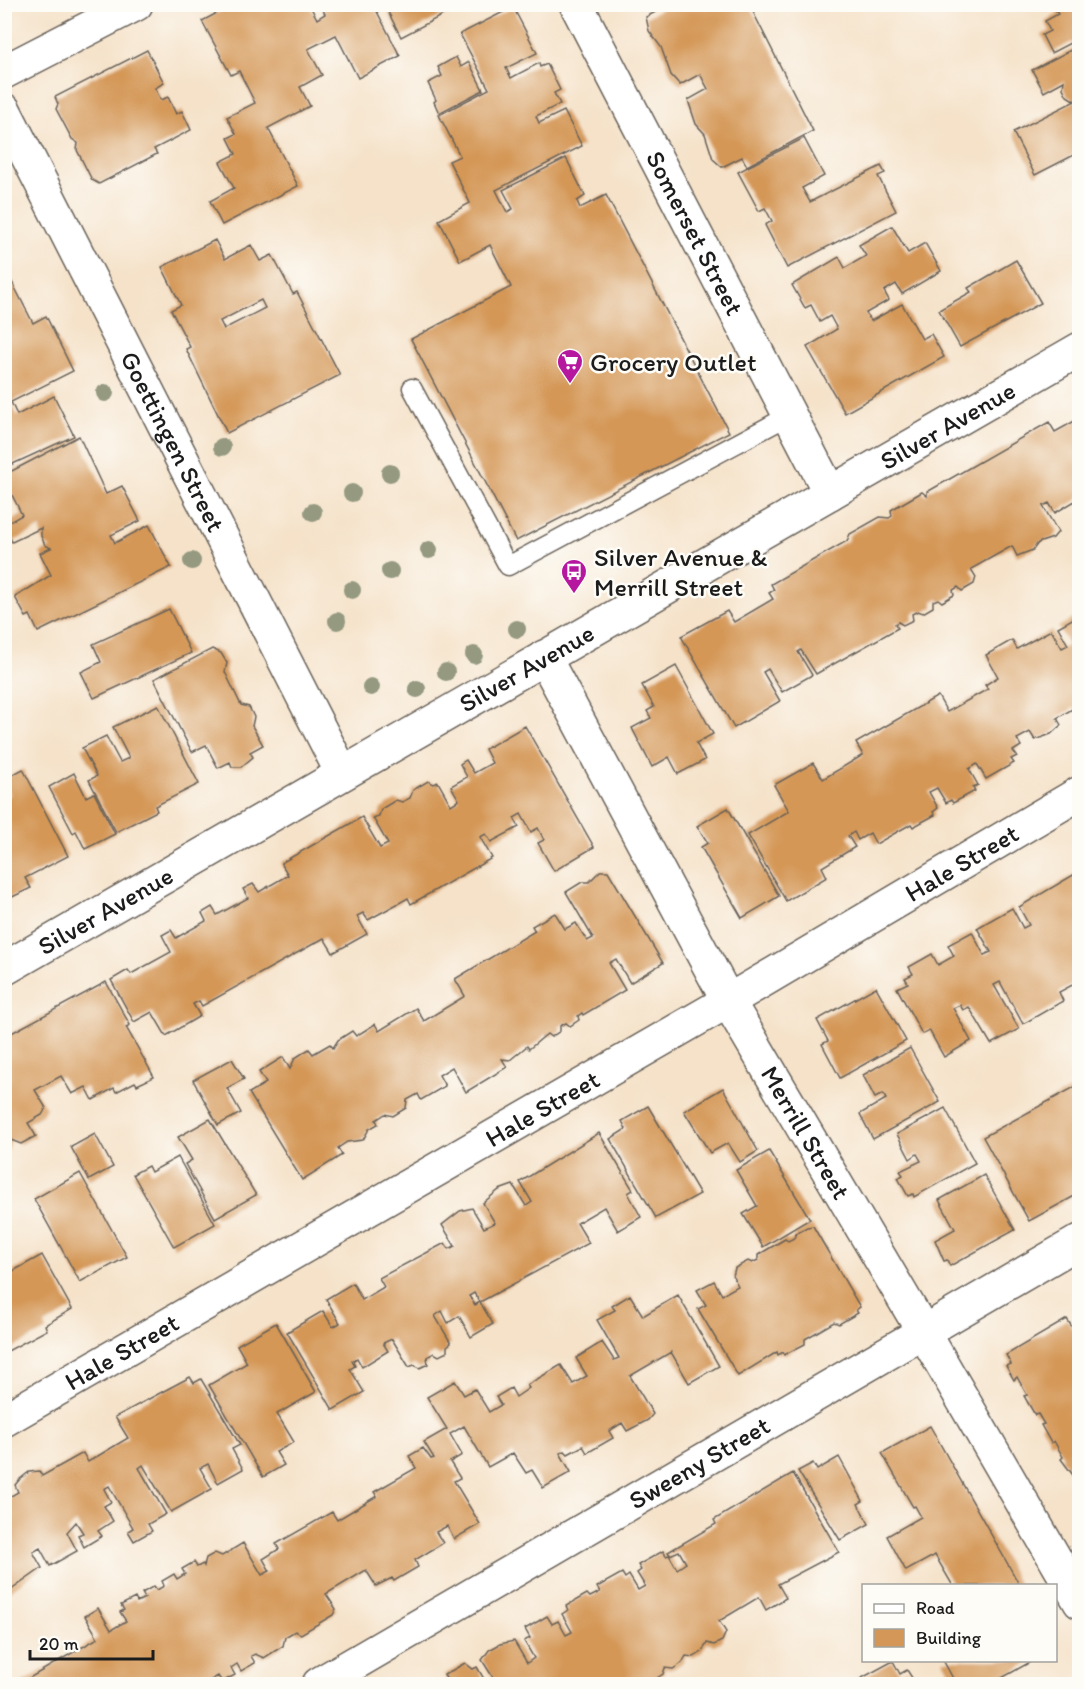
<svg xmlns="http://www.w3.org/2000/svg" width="1084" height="1689" font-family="Itim,sans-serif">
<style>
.building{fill:#d49757;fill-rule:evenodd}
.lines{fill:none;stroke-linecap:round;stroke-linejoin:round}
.lane-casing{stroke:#686159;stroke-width:21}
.street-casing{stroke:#686159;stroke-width:36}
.secondary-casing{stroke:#686159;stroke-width:36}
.lane{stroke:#fff;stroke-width:18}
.street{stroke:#fff;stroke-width:33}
.secondary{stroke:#fff;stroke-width:33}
.tree{fill:#949980}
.labels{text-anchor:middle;stroke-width:5;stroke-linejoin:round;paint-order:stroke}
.street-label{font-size:26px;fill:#1c1c1c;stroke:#fdfcf7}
.poi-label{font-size:26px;fill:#1c1c1c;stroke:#fdfcf7;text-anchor:start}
</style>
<rect width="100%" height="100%" fill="#fdfcf7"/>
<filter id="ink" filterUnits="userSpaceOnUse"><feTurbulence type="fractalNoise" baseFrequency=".0167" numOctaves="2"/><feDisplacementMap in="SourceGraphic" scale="12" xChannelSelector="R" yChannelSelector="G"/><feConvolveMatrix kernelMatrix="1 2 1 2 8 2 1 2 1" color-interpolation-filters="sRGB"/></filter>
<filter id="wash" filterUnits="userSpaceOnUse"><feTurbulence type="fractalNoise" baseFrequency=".008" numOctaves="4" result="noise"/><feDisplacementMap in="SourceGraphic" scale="24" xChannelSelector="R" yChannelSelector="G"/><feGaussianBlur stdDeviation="1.35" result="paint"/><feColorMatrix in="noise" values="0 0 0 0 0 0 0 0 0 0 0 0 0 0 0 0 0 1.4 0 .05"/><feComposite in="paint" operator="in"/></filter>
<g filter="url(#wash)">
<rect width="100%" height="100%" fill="#f5e2c9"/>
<g id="blocks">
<g class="building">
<path d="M234 4H309L317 19 325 14 320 4H373L400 56 358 78 336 35 308 49 322 75 300 87 310 106 268 128 298 186 222 225 210 201 234 188 220 162 236 154 228 138 236 134 227 117 255 103 239 71 231 75 202 21Z"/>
<path d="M384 4H437L443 15 401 37Z"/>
<path d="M666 4H749L813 131 747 166 742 157 722 167 713 159 705 134 696 124 688 100 708 89 700 74 680 85 671 75 661 47 649 31 646 17 667 6Z"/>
<path d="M1064 4H1080V152L1035 175 1013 132 1075 101 1067 96 1063 88 1064 81 1044 92 1032 70 1075 48 1072 42 1051 53 1042 35 1050 31 1045 21 1058 14 1055 9Z"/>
<path d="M513 7 537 53 506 68 511 78 539 63 540 67 547 64 560 90 554 93 560 104 536 116 539 123 564 111 582 146 496 190 507 212 513 209 503 190 566 158 585 196 577 201 580 208 606 195 729 432 516 541 411 339 511 287 490 245 460 261 439 220 470 203 449 161 460 156 439 115 489 89 460 34Z"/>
<path d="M147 50 164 83 155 88 161 100 168 97 176 114 182 111 191 130 154 149 157 154 99 184 92 180 77 150 78 143 72 139 56 109 58 104 55 97Z"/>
<path d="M456 57 461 67 469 62 483 90 439 113 434 102 436 100 428 83 442 76 438 67Z"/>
<path d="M804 138 824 176 802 188 810 202 881 166 885 173 878 176 896 211 787 268 765 225 772 221 765 208 759 211 738 172Z"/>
<path d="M892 226 908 253 925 243 941 271 902 294 896 284 884 291 889 300 866 313 871 321 902 304 922 339 931 334 944 357 845 413 807 347 837 329 830 316 820 322 811 305 805 308 792 285 839 257 845 268 866 256 859 245Z"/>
<path d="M215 240 225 259 251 245 260 261 272 255 293 294 297 292 340 375 227 433 186 349 190 347 171 310 181 305 162 267ZM261 300 265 308 224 329 220 321Z"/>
<path d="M1016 260 1041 303 960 347 939 310 971 292 968 288Z"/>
<path d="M12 282 33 323 46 316 73 371 11 402 17 415 54 396 74 436 4 468V286Z"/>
<path d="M1080 418V498L1055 513 1049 503 1043 506 1058 532 1053 538 1038 543 1033 550 1017 556 1012 546 971 569 976 577 974 584 962 591 958 587 953 590 954 595 942 602 938 599 933 601V607L923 613 918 611 912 614 913 620 903 625 898 622 895 624 898 628 816 674 801 650 798 652 812 675 782 692 768 669 763 672 780 701 734 728 681 636 727 611 734 622 773 599 769 593 774 590 771 584 847 541 850 534 880 517 889 518 892 516 891 510 922 492 927 496V492L1049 422 1055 432Z"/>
<path d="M79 436 106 494 122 486 140 521 111 535 115 543 149 525 171 567 38 632 30 615 26 617 15 597 51 575 40 553 51 548 45 545 41 536V528L12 542 4 525 22 515 11 493 4 497V475Z"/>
<path d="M169 609 191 653 94 698 81 672 101 662 93 644Z"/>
<path d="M1080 610V719L1074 708 1057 718 1061 725 1051 734 1035 740 1030 732 1017 739 1021 746 1013 751 1017 756 1011 759 1014 763 986 779 977 764 969 769 978 785 973 787 975 791 953 803 951 800 946 803 937 788 929 792 938 808 933 812 935 815 913 827 911 824 876 844 870 833 858 840 854 832 848 836 855 847 822 867 827 877 786 901 748 835 789 811 774 785 813 763 823 779 863 755 856 743 938 696 947 712 988 689 985 685 998 677 986 655 1012 640 1017 649 1051 630 1062 648 1068 645 1058 627 1076 617Z"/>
<path d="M212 649 221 653 227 663 225 672 241 705 249 707 254 717 252 726 263 745 250 752 253 757 241 767H232L230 762 218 768 206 745 192 752 154 679Z"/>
<path d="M676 666 713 734 696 743 705 760 678 774 669 757 652 767 632 728 651 718 647 711 654 707 642 685Z"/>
<path d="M158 705 199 784 155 806 157 811 116 832 89 780 97 776 82 748 106 736 120 762 129 758 113 727Z"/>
<path d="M525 726 594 847 554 871 538 843 544 840 538 828 531 832 521 814 514 818 519 827 491 842 486 834 480 837 492 858 411 904 408 898 368 920 363 913 357 916 367 934 333 953 324 938 202 1006 199 1001 193 1004 200 1016 166 1036 152 1012 134 1022 111 980 128 970 131 974 171 952 162 935 171 930 176 938 206 921 202 913 212 907 217 915 248 898 243 889 253 884 259 892 288 875 281 863 362 817 380 848 388 844 373 818 379 816 381 809 396 800 402 802 410 798 413 790 428 781 434 784 438 782 451 805 459 800 451 786 467 777 460 764 466 760 474 773 492 763 485 749Z"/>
<path d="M23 769 68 856 25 878 31 888 4 901V798L10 795 4 779Z"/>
<path d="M74 773 86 797 94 793 115 834 85 849 76 831 73 833 49 787Z"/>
<path d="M728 808 779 896 742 918 701 847 708 843 697 826Z"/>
<path d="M600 871H608L663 963 630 983 616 959 609 963 625 990 583 1015 582 1013 578 1016 579 1020 570 1026 566 1023 560 1026V1031L551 1037 547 1034 529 1049 527 1046 510 1060 502 1059 507 1067 466 1092 452 1067 439 1075 445 1086 421 1100 418 1094 407 1100 406 1108 393 1116 385 1114 376 1120 378 1124 369 1129 363 1140 347 1142 338 1148 342 1155 302 1180 249 1093 266 1083 259 1072 283 1057 290 1069 295 1058 309 1049 313 1054 330 1044 333 1048 338 1040 352 1031 356 1036 375 1024 379 1031 416 1008 424 1021 465 996 455 979 535 931 532 926 555 913 565 929 576 923 587 941 593 938 566 892 582 882H589Z"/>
<path d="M1080 871V981L1059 992 1063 1001 1023 1024 1000 982 994 985 1019 1029 991 1044 969 1007 963 1010 960 1005 953 1008 971 1041 944 1057 929 1030 922 1034 897 988 908 983 905 978 913 974 909 967 932 954 938 965 954 956 948 945 972 932 984 955 991 952 977 928 1012 908 1023 928 1029 925 1019 907Z"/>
<path d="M106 982 130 1025 126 1027 154 1077 137 1085 135 1082 116 1092 114 1088 93 1100 86 1087 72 1094 61 1076 35 1090 46 1108 42 1115 28 1123 36 1136 21 1144 11 1140 8 1150 4 1152V1037Z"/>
<path d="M876 987 906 1041 840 1078 822 1044 828 1041 817 1020Z"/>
<path d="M910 1048 940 1102 873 1139 860 1114 886 1099 883 1094 875 1098 863 1075Z"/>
<path d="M232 1059 244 1079 227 1088 241 1113 218 1125 193 1080Z"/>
<path d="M1080 1084V1193L1029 1221 983 1137Z"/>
<path d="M723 1088 758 1151 740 1162 728 1143 710 1153 684 1111Z"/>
<path d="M648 1106 700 1194 656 1218 610 1139 626 1129 622 1121Z"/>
<path d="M945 1108 975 1163 914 1197 913 1194 908 1196 898 1178 903 1175 900 1171 921 1161 917 1154 910 1159 897 1134Z"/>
<path d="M210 1119 256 1195 215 1218 185 1164 192 1160 178 1137Z"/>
<path d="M599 1133 633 1190 628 1193 641 1217 618 1231 604 1207 577 1223 589 1243 480 1302 474 1293 469 1296 475 1305 480 1302 493 1324 471 1337 459 1316 448 1323 442 1311 435 1316 451 1343 447 1346V1352L439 1356 434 1353 427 1357 428 1364 420 1368 414 1365 409 1367 392 1339 383 1343 388 1351 362 1367 357 1358 352 1361 355 1366 350 1369 364 1392 333 1410 287 1332 323 1311 333 1327 340 1323 326 1299 353 1283 362 1300 384 1287 379 1278 445 1243 449 1249 455 1246 442 1225 460 1211 472 1208 484 1228 495 1223 483 1203 499 1190 513 1185 526 1206 532 1202 520 1182Z"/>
<path d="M95 1134 113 1167 89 1180 71 1147Z"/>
<path d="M769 1151 810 1219 763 1247 743 1214 757 1206 736 1170Z"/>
<path d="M178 1157 215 1224 174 1247 133 1174 148 1166 151 1172Z"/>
<path d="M80 1173 127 1257 80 1282 34 1199Z"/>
<path d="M984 1175 1015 1230 950 1266 947 1260 944 1261 935 1240 955 1229 939 1200Z"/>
<path d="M813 1226 860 1307 856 1310 858 1313 839 1324 834 1322 805 1339V1344L784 1355 783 1352 778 1355 777 1352 738 1376 698 1309 706 1305 697 1290 714 1281 722 1295 738 1286 733 1276 735 1268 748 1261 752 1263 758 1260V1255L785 1239 788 1241 794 1238 796 1233 807 1227Z"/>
<path d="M42 1255 72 1309 45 1325 47 1330 4 1353V1276Z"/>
<path d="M630 1295 643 1316 678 1295 719 1366 689 1383 671 1352 630 1376 653 1414 648 1420 627 1431 622 1423 609 1431 613 1438 587 1453 583 1446 568 1454 565 1451 560 1453 571 1472 543 1488 532 1470 526 1473 513 1453 488 1467 464 1426 450 1434 462 1455 450 1462 460 1478 454 1481 480 1524 454 1539 447 1526 436 1532 443 1543 415 1560 418 1567 394 1581 392 1578 376 1586 366 1570 326 1594 336 1609 333 1615 301 1634 295 1631 285 1637 283 1646 264 1658 255 1654 251 1656 255 1663 241 1671 237 1664 231 1668 235 1675 222 1682 218 1676 204 1684H19L98 1638 85 1616 98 1608 111 1630 126 1621 120 1612 124 1610 121 1605 135 1598 137 1602 145 1598 142 1593 154 1586 157 1590 164 1586 162 1581 174 1574 177 1579 185 1574 182 1569 194 1562 197 1567 203 1564 204 1566 206 1558 215 1553 222 1556 243 1543 262 1575 270 1571 263 1559 279 1549 276 1544 332 1512 337 1520 377 1496 374 1492 416 1468 409 1456 423 1448 431 1459 434 1458 424 1442 447 1429 427 1397 455 1381 464 1395 475 1389 489 1412 501 1405 496 1397 511 1388 516 1397 529 1388 527 1385 561 1365 573 1384 587 1376 576 1358 602 1342 614 1360 619 1358 597 1320 615 1310 612 1306Z"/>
<path d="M1067 1319 1080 1340V1477L1076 1479 1061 1459 1063 1457 1054 1441 1051 1443 1041 1425 1044 1424 1038 1414 1035 1415 1024 1396 1027 1395 1017 1377 1014 1380 1006 1366 1011 1364 1006 1355Z"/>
<path d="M276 1323 316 1392 277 1414 294 1442 276 1452 284 1465 263 1477 209 1385 247 1363 237 1345Z"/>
<path d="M190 1377 194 1383 201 1379 240 1445 232 1449 243 1469 218 1483 208 1464 200 1468 212 1489 171 1512 143 1465 139 1468 166 1514 148 1524 152 1531 134 1541 128 1531 133 1528 109 1486 104 1489 111 1502 104 1506 113 1521 98 1531 102 1536 84 1547 78 1535 83 1533 76 1522 67 1532 77 1551 50 1566 40 1548 33 1552 42 1568 4 1595V1510L7 1509 4 1500 18 1492 15 1485 20 1479 29 1472 39 1471 42 1476 83 1453 88 1462 128 1438 115 1417Z"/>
<path d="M930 1426 1010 1568 1020 1586H953L935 1555 906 1571 887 1536 921 1517 915 1506 913 1507 882 1453Z"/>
<path d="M839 1457 863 1501 858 1504 869 1524 840 1540 798 1471 813 1463 817 1470Z"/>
<path d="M793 1473 839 1552 778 1584 786 1598 766 1610 759 1597 719 1621 726 1632 722 1641 714 1645 707 1643 702 1652 694 1657 686 1656 682 1663 673 1669 665 1668 663 1674 654 1680 646 1679 647 1682 644 1684H497L482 1660 489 1650 500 1644 514 1641 527 1663 534 1658 524 1641 530 1638 525 1629 547 1616 552 1624 558 1621 566 1635 572 1632 562 1614 568 1610 566 1606 587 1594 590 1597 600 1592 597 1587 622 1573 625 1578 629 1575 638 1590 645 1586 637 1573 641 1570 638 1565 663 1551 666 1556 669 1555 677 1569 686 1563 679 1551 670 1555 668 1552 716 1524 714 1520Z"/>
<path d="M943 1660H1034L991 1684H956Z"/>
<path d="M893 1661 900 1674 907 1670 916 1684H857L862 1682 860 1679Z"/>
<path d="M465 1663 473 1669 477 1667 487 1684H439L447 1680 444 1675Z"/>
</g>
</g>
</g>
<g filter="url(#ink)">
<use href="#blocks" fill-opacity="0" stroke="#686159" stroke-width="1.5"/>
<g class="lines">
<defs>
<path id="lane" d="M412 388 508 566 790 415"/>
<g id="street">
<path id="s1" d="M576 4 830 493"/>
<path d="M4 72 136 4"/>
<path id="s2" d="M4 110 342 773"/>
<path id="s3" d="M544 657 728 1001 923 1331 1080 1602"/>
<path id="s4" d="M4 1420 728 1001 1080 793"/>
<path id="s5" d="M319 1684 1080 1241"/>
</g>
<g id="secondary">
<path id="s6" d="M4 969 1080 349"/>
</g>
</defs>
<use href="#lane" class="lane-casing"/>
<use href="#street" class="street-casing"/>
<use href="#secondary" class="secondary-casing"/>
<use href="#lane" class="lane"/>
<use href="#street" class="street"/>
<use href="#secondary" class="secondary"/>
</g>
<g class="tree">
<circle cx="105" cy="393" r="9"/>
<circle cx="222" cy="447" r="9"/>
<circle cx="390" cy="473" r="9"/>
<circle cx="352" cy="493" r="9"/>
<circle cx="313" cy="512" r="9"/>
<circle cx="429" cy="550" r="9"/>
<circle cx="192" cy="561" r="9"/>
<circle cx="390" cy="571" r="9"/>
<circle cx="352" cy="590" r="9"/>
<circle cx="337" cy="621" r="9"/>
<circle cx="517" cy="629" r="9"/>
<circle cx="474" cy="655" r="9"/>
<circle cx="446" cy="672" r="9"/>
<circle cx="371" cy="687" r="9"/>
<circle cx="417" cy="689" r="9"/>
</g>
</g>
<defs>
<symbol id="supermarket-pin" viewBox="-11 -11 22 30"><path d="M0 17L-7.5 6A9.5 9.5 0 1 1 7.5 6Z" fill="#b5179e" stroke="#fdfcf7"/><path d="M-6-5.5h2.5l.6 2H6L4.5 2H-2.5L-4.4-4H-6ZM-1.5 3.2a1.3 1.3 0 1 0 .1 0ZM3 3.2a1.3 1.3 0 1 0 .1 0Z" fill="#fff"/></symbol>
<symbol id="bus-pin" viewBox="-11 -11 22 30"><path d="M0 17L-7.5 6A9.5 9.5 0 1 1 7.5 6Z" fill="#b5179e" stroke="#fdfcf7"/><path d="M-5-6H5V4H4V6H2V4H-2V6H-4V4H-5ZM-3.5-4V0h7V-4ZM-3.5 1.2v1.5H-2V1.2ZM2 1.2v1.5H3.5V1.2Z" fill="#fff"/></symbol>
</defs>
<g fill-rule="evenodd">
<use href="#supermarket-pin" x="555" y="347" width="30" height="40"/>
<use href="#bus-pin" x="559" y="557" width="30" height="40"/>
</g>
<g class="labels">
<g class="street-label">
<text dy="9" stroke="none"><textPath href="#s1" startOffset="258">Somerset Street</textPath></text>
<text dy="9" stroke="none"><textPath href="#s6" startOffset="1089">Silver Avenue</textPath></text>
<text dy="9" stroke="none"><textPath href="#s2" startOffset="372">Goettingen Street</textPath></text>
<text dy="9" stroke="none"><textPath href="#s6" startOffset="603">Silver Avenue</textPath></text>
<text dy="9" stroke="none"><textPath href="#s4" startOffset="1108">Hale Street</textPath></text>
<text dy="9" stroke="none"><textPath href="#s6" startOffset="117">Silver Avenue</textPath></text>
<text dy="9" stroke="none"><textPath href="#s4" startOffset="622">Hale Street</textPath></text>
<text dy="9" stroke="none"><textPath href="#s3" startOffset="543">Merrill Street</textPath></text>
<text dy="9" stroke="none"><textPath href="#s4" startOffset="136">Hale Street</textPath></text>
<text dy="9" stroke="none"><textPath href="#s5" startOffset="440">Sweeny Street</textPath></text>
</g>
<g class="poi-label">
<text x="590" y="371">Grocery Outlet</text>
<text x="594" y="566">Silver Avenue &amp;<tspan x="594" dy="30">Merrill Street</tspan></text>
</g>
</g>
<rect width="1084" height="1689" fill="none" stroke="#fdfcf7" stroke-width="24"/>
<rect x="862" y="1584" width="195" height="78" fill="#fdfcf7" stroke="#a3a29f" stroke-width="1.5"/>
<rect x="874" y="1604" width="30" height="9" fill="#ffffff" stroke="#a3a29f" stroke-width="1.5"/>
<text x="916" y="1614" font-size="18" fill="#1c1c1c">Road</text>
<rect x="874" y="1629" width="30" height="18" fill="#d49757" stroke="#a3a29f" stroke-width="1.5"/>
<text x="916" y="1644" font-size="18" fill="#1c1c1c">Building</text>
<path d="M30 1650v9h123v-9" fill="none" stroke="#1c1c1c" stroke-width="3"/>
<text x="39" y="1650" font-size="18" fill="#1c1c1c" stroke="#fdfcf7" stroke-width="4.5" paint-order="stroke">20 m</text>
</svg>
